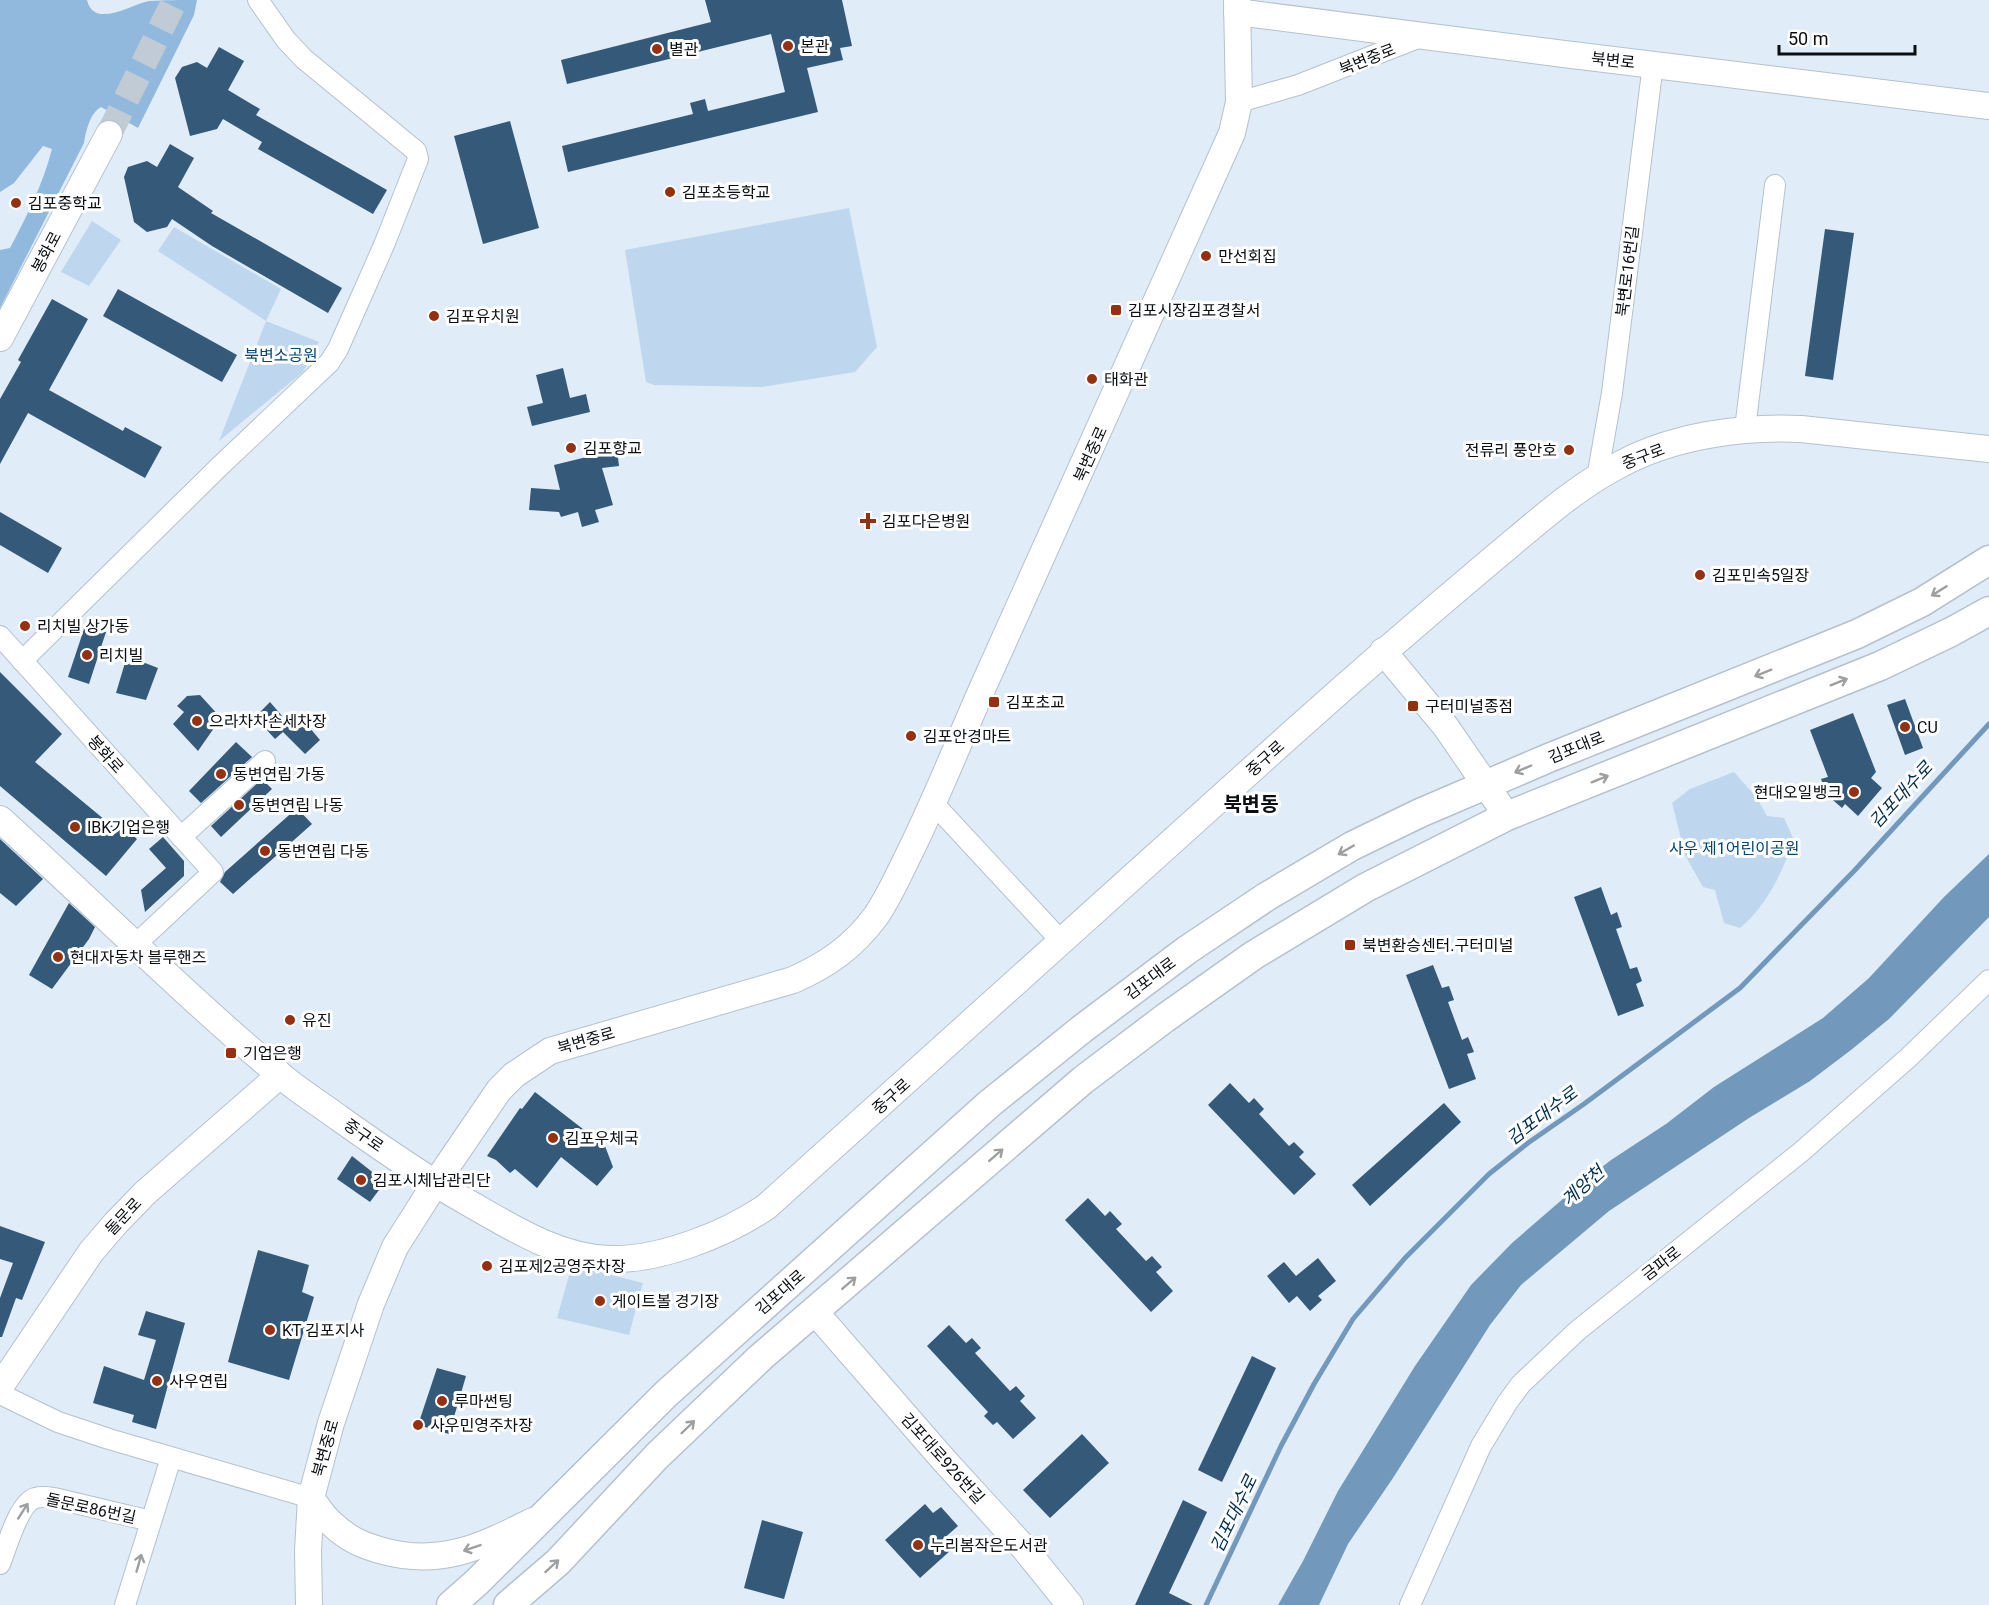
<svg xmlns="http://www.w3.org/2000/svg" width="1989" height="1605" font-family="Roboto,'Noto Sans KR',sans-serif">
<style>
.green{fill:#bed7ee}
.forest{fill:#91b9dd}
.water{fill:#7299bc}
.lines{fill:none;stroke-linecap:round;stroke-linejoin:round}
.stream{stroke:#7299bc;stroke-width:5}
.building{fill:#345979}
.tertiary-tunnel{stroke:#c0cbd6;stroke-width:26;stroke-dasharray:26 13;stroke-linecap:butt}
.minor-casing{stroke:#b5c1cd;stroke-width:22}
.tertiary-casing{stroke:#b5c1cd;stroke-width:28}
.secondary-casing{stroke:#b5c1cd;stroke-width:31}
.minor{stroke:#fff;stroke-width:20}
.tertiary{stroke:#fff;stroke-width:26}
.secondary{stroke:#fff;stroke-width:28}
.oneway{stroke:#9d9fa0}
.poi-dot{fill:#973010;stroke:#fff;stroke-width:2}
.labels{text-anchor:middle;stroke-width:6;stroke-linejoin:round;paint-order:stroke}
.poi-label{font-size:16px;fill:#0b0f12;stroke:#fff;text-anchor:start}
.street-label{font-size:16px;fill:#0b0f12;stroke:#fff}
.park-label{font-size:16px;fill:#044775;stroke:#fff}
.water-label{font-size:18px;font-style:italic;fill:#002e50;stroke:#fff}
.quarter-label{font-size:20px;font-weight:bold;fill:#0b0f12;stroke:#fff}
</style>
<rect width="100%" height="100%" fill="#e0ecf8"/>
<g class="green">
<path d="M849 208 877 347 855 372 762 387 654 385 646 382 625 250Z"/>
<path d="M92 221 121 240 89 286 61 272Z"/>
<path d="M174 227 281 289 266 321 319 342 303 372 219 441 266 321 158 251Z"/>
<path d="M1734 772 1757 798 1767 816 1784 818 1794 840C1782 872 1767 906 1740 928L1724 923 1715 890 1703 887 1685 855 1672 803 1690 789Z"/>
<path d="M572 1265 643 1283 629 1335 557 1318Z"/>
</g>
<path class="forest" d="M0 0H87C94 29 130 5 149 1 163 0 182 0 197 0L194 15 138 128 101 107C90 113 86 131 84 143L0 308V250L10 248C27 216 43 184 52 149L43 146 14 183 0 192Z"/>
<path class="water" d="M1989 854V917L1889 1019 1851 1050 1810 1081 1749 1118 1609 1211 1521 1285 1490 1325 1393 1478 1348 1544 1319 1605H1278L1303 1561 1338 1491 1415 1366 1471 1285 1512 1243 1579 1185 1611 1160 1666 1124 1714 1087 1823 1018 1869 978 1944 897Z"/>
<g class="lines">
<path class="stream" d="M1206 1605 1281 1446 1314 1384 1353 1319 1405 1258 1489 1174 1528 1143 1584 1104 1740 988 1855 870 1989 724"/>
</g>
<g class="building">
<path d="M705 0H842L852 46 840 48 843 60 807 68 818 112 568 172 562 146 693 114 690 103 705 99 708 111 785 92 771 34 567 84 561 60 711 22Z"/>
<path d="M219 47 244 61 228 90 260 109 256 115 387 190 373 214 258 149 262 142 223 119 217 129 190 136 175 78 182 67 197 62 207 68Z"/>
<path d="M510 121 539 228 483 244 454 136Z"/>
<path d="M170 144 194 158 178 187 213 211 211 213 342 288 328 313 212 246 172 219 167 227 147 232 134 222 124 177 128 167 147 161 157 167Z"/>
<path d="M1825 229 1854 233 1833 380 1805 376Z"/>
<path d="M118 289 237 355 222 382 103 316Z"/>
<path d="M52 299 88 319 49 390 123 431 125 427 162 447 145 478 28 413 0 464V399L21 362 18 360Z"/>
<path d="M563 368 570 398 586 394 590 412 532 426 527 407 543 403 536 375Z"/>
<path d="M616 441 619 466 602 468 613 505 595 510 599 522 582 527 578 512 561 517 559 512 529 510 531 488 560 490 554 465 603 453 602 443Z"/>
<path d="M0 512 62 548 48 573 0 545Z"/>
<path d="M85 626 106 632 89 684 68 677Z"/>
<path d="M127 656 158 668 146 700 116 693Z"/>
<path d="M0 672 62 734 35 762 117 830 121 825 137 839 106 876 0 786Z"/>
<path d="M200 695 221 718 198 751 173 724 184 712 177 706 187 696Z"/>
<path d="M1905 699 1923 748 1905 755 1887 705Z"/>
<path d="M270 702 289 724 299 715 320 740 305 754 283 732 275 739 255 717Z"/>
<path d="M1853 713 1876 772 1871 778 1882 788 1858 816 1845 804 1842 808 1827 795 1821 779 1828 777 1810 730Z"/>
<path d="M236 742 252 757 201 803 189 791Z"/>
<path d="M262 779 272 789 221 837 211 826Z"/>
<path d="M297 808 312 824 233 894 220 882 225 872Z"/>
<path d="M163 837 184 861V876L145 912 141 890 166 868 149 849Z"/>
<path d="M0 839 43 879 16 906 0 893Z"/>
<path d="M1601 887 1611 915 1617 912 1622 927 1616 929 1630 969 1637 967 1642 981 1636 984 1644 1006 1618 1016 1574 897Z"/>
<path d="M69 903 95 927 89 939 52 989 29 975Z"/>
<path d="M1433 965 1442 988 1449 986 1454 1000 1448 1002 1462 1040 1468 1037 1474 1052 1467 1054 1476 1079 1449 1089 1406 975Z"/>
<path d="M1230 1083 1249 1103 1254 1098 1264 1109 1259 1114 1289 1146 1294 1142 1304 1152 1299 1157 1316 1174 1294 1195 1208 1105Z"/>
<path d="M535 1092 605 1146 613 1167 597 1186 561 1157 537 1188 515 1169 510 1173 496 1160 487 1156 520 1108 522 1109Z"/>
<path d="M1444 1103 1461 1122 1370 1206 1352 1185Z"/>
<path d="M352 1156 385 1182 370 1202 337 1179Z"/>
<path d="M1088 1198 1105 1216 1110 1211 1122 1224 1116 1229 1146 1261 1152 1256 1162 1267 1156 1272 1173 1291 1151 1312 1065 1220Z"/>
<path d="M0 1226 45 1242 22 1300 16 1298 2 1337H0V1298L13 1263 0 1259Z"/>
<path d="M258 1250 309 1265 302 1292 314 1297 289 1380 228 1362Z"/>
<path d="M1318 1258 1336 1281 1318 1296 1322 1300 1310 1311 1297 1296 1289 1303 1267 1276 1284 1262 1296 1276Z"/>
<path d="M146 1311 185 1323 156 1429 132 1422 134 1415 93 1403 104 1366 144 1380 156 1340 138 1335Z"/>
<path d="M949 1325 966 1343 972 1338 981 1348 975 1353 1010 1391 1016 1386 1025 1396 1020 1401 1036 1418 1013 1439 997 1422 993 1425 984 1416 988 1412 927 1346Z"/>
<path d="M1252 1356 1276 1368 1222 1482 1198 1470Z"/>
<path d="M437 1368 466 1376 449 1434 418 1425Z"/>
<path d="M1082 1434 1109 1463 1050 1518 1023 1490Z"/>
<path d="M1183 1500 1207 1512 1169 1593 1193 1605H1135Z"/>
<path d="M925 1504 933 1513 941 1507 958 1526 942 1540 951 1550 920 1578 885 1540Z"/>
<path d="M762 1520 803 1532 784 1599 744 1588Z"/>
</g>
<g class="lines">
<path class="tertiary-tunnel" d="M109 134 175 0"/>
<defs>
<g id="minor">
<path d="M1239 102 1298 85 1423 36"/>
<path d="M1745 429 1775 185"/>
<path d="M1597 478 1612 393 1653 64"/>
<path d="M0 636 213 872 135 945"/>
<path d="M22 661 220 466 329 363 338 349 384 245 418 159 416 151 304 59 286 40 258 0"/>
<path d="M934 804 1062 942"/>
<path d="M181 837 265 761"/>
<path d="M0 1394 58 1422 109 1439 311 1498"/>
<path d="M0 1564C7 1547 18 1504 35 1498 42 1496 48 1497 54 1498L151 1521"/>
<path d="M125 1605 171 1458"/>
<path d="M1410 1605 1481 1446 1507 1403 1521 1384 1577 1331 1801 1152 1908 1058 1989 980"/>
</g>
<g id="tertiary">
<path d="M1237 12 1564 54 1989 106"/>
<path d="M0 338 109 134"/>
<path d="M1383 651 1446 727 1507 816"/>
<path d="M0 819C93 903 182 993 279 1074 297 1090 319 1103 339 1118 381 1148 423 1177 467 1202 511 1227 557 1257 609 1259 659 1261 726 1234 766 1207 941 1051 1115 894 1288 737 1356 676 1424 617 1493 559 1533 526 1575 487 1621 464 1673 436 1742 426 1801 429L1989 449"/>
<path d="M815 1312 942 1458 1024 1548 1070 1605"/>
<path d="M0 1387 91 1252 115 1224 145 1193 280 1075"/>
<path d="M311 1498C317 1506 323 1516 331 1523 348 1539 361 1545 383 1551 442 1567 482 1546 533 1521"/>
<path d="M309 1605 308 1551 311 1498 331 1423 371 1304 395 1247 435 1184 499 1090 514 1075 550 1051 793 980C827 965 853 947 876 916 889 897 898 876 908 856 937 798 960 738 987 678 1070 497 1151 315 1232 133L1239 102 1237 0"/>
</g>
<g id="secondary">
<path d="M451 1605 477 1582 666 1394 989 1104 1082 1029 1187 950 1266 897 1352 846 1420 813 1551 757 1857 634 1922 602 1989 560"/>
<path d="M508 1605 558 1562 657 1456 761 1357 1083 1080 1165 1018 1254 955 1365 888 1507 816 1880 666 1951 632 1989 611"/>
</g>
</defs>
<use href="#minor" class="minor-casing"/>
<use href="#tertiary" class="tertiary-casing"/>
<use href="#secondary" class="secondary-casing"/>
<use href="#minor" class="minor"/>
<use href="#tertiary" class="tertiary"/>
<use href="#secondary" class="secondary"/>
</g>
<defs><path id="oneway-shaft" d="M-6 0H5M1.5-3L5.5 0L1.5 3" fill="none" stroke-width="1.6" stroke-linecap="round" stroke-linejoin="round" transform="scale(1.5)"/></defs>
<g class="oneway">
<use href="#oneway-shaft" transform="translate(1939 591) rotate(148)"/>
<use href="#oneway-shaft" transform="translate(1763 673) rotate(158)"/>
<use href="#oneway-shaft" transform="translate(1839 682) rotate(-22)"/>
<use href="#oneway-shaft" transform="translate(1523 769) rotate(157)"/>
<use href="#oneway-shaft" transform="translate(1600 779) rotate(-22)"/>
<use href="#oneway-shaft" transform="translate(1346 850) rotate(150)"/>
<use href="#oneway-shaft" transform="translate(996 1155) rotate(-41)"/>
<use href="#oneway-shaft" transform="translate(849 1283) rotate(-41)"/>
<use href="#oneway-shaft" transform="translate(688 1427) rotate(-44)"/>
<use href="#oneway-shaft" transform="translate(23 1511) rotate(-57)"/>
<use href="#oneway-shaft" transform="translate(472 1548) rotate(161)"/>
<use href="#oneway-shaft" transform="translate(139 1563) rotate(-74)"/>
<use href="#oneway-shaft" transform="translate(552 1566) rotate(-42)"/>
</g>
<g class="poi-dot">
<circle cx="788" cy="46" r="6"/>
<circle cx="657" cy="49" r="6"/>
<circle cx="670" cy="192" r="6"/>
<circle cx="16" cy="203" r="6"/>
<circle cx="1206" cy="256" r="6"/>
<rect x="1110" y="304" width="12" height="12" rx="3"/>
<circle cx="434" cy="316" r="6"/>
<circle cx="1092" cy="379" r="6"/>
<circle cx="571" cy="448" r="6"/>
<circle cx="1569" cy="450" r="6"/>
<path d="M865 512h6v6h6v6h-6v6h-6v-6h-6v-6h6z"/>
<circle cx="1700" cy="575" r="6"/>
<circle cx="25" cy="626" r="6"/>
<circle cx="87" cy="655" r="6"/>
<rect x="988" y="696" width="12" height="12" rx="3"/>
<rect x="1407" y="700" width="12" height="12" rx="3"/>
<circle cx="197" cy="721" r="6"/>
<circle cx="1905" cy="727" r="6"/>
<circle cx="911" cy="736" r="6"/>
<circle cx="221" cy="774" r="6"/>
<circle cx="1854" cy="792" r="6"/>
<circle cx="239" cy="805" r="6"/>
<circle cx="75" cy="827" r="6"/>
<circle cx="265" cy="851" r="6"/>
<rect x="1344" y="939" width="12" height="12" rx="3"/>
<circle cx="58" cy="957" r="6"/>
<circle cx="290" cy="1020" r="6"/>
<rect x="225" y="1047" width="12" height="12" rx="3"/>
<circle cx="553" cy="1138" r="6"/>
<circle cx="361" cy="1180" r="6"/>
<circle cx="487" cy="1266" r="6"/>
<circle cx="600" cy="1301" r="6"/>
<circle cx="270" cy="1330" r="6"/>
<circle cx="157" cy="1381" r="6"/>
<circle cx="442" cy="1401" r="6"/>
<circle cx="418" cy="1425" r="6"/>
<circle cx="918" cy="1545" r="6"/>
</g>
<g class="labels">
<g class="poi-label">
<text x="800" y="52">본관</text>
<text x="669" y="55">별관</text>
<text x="682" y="198">김포초등학교</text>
<text x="28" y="209">김포중학교</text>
<text x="1218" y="262">만선회집</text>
<text x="1128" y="316">김포시장김포경찰서</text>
<text x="446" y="322">김포유치원</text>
<text x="1104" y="385">태화관</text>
<text x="583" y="454">김포향교</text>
<text x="1557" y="456" text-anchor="end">전류리 풍안호</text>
<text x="882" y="527">김포다은병원</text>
<text x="1712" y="581">김포민속5일장</text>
<text x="37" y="632">리치빌 상가동</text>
<text x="99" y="661">리치빌</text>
<text x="1006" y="708">김포초교</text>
<text x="1425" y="712">구터미널종점</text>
<text x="209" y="727">으라차차손세차장</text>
<text x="1917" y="733">CU</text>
<text x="923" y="742">김포안경마트</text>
<text x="233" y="780">동변연립 가동</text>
<text x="1842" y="798" text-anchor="end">현대오일뱅크</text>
<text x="251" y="811">동변연립 나동</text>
<text x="87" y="833">IBK기업은행</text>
<text x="277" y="857">동변연립 다동</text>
<text x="1362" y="951">북변환승센터.구터미널</text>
<text x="70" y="963">현대자동차 블루핸즈</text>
<text x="302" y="1026">유진</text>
<text x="243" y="1059">기업은행</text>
<text x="565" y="1144">김포우체국</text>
<text x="373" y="1186">김포시체납관리단</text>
<text x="499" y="1272">김포제2공영주차장</text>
<text x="612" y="1307">게이트볼 경기장</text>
<text x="282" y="1336">KT 김포지사</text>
<text x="169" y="1387">사우연립</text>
<text x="454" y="1407">루마썬팅</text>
<text x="430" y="1431">사우민영주차장</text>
<text x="930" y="1551">누리봄작은도서관</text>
</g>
<g class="street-label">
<text transform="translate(1367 59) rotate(-22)" y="6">북변중로</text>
<text transform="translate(1613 60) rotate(6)" y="6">북변로</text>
<text transform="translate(46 252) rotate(-62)" y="6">봉화로</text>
<text transform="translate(1627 271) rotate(-83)" y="6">북변로16번길</text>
<text transform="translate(1090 454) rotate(-66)" y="6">북변중로</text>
<text transform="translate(1643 456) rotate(-21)" y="6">중구로</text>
<text transform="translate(1576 747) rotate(-22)" y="6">김포대로</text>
<text transform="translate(106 754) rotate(48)" y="6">봉화로</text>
<text transform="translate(1265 758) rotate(-42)" y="6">중구로</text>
<text transform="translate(1150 978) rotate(-37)" y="6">김포대로</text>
<text transform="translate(586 1040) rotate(-16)" y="6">북변중로</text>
<text transform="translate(891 1096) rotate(-42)" y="6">중구로</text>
<text transform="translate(364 1135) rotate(35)" y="6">중구로</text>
<text transform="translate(123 1216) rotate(-47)" y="6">돌문로</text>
<text transform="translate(1661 1263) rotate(-38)" y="6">금파로</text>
<text transform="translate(780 1292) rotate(-41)" y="6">김포대로</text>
<text transform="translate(325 1448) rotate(-74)" y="6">북변중로</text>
<text transform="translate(943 1458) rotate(48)" y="6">김포대로926번길</text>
<text transform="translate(91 1508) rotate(12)" y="6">돌문로86번길</text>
</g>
<g class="park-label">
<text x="281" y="361">북변소공원</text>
<text x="1734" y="854">사우 제1어린이공원</text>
</g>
<g class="water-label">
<text transform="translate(1901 795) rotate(-47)" y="6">김포대수로</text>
<text transform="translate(1542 1116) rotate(-37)" y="6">김포대수로</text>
<text transform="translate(1583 1186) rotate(-42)" y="6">계양천</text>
<text transform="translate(1234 1514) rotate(-64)" y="6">김포대수로</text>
</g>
<g class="quarter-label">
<text x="1251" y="811">북변동</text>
</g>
</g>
<path d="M1779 45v9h136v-9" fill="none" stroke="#0b0f12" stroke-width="3"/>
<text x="1788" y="45" font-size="18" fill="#0b0f12" stroke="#ffffff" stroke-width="4.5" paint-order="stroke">50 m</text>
</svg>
